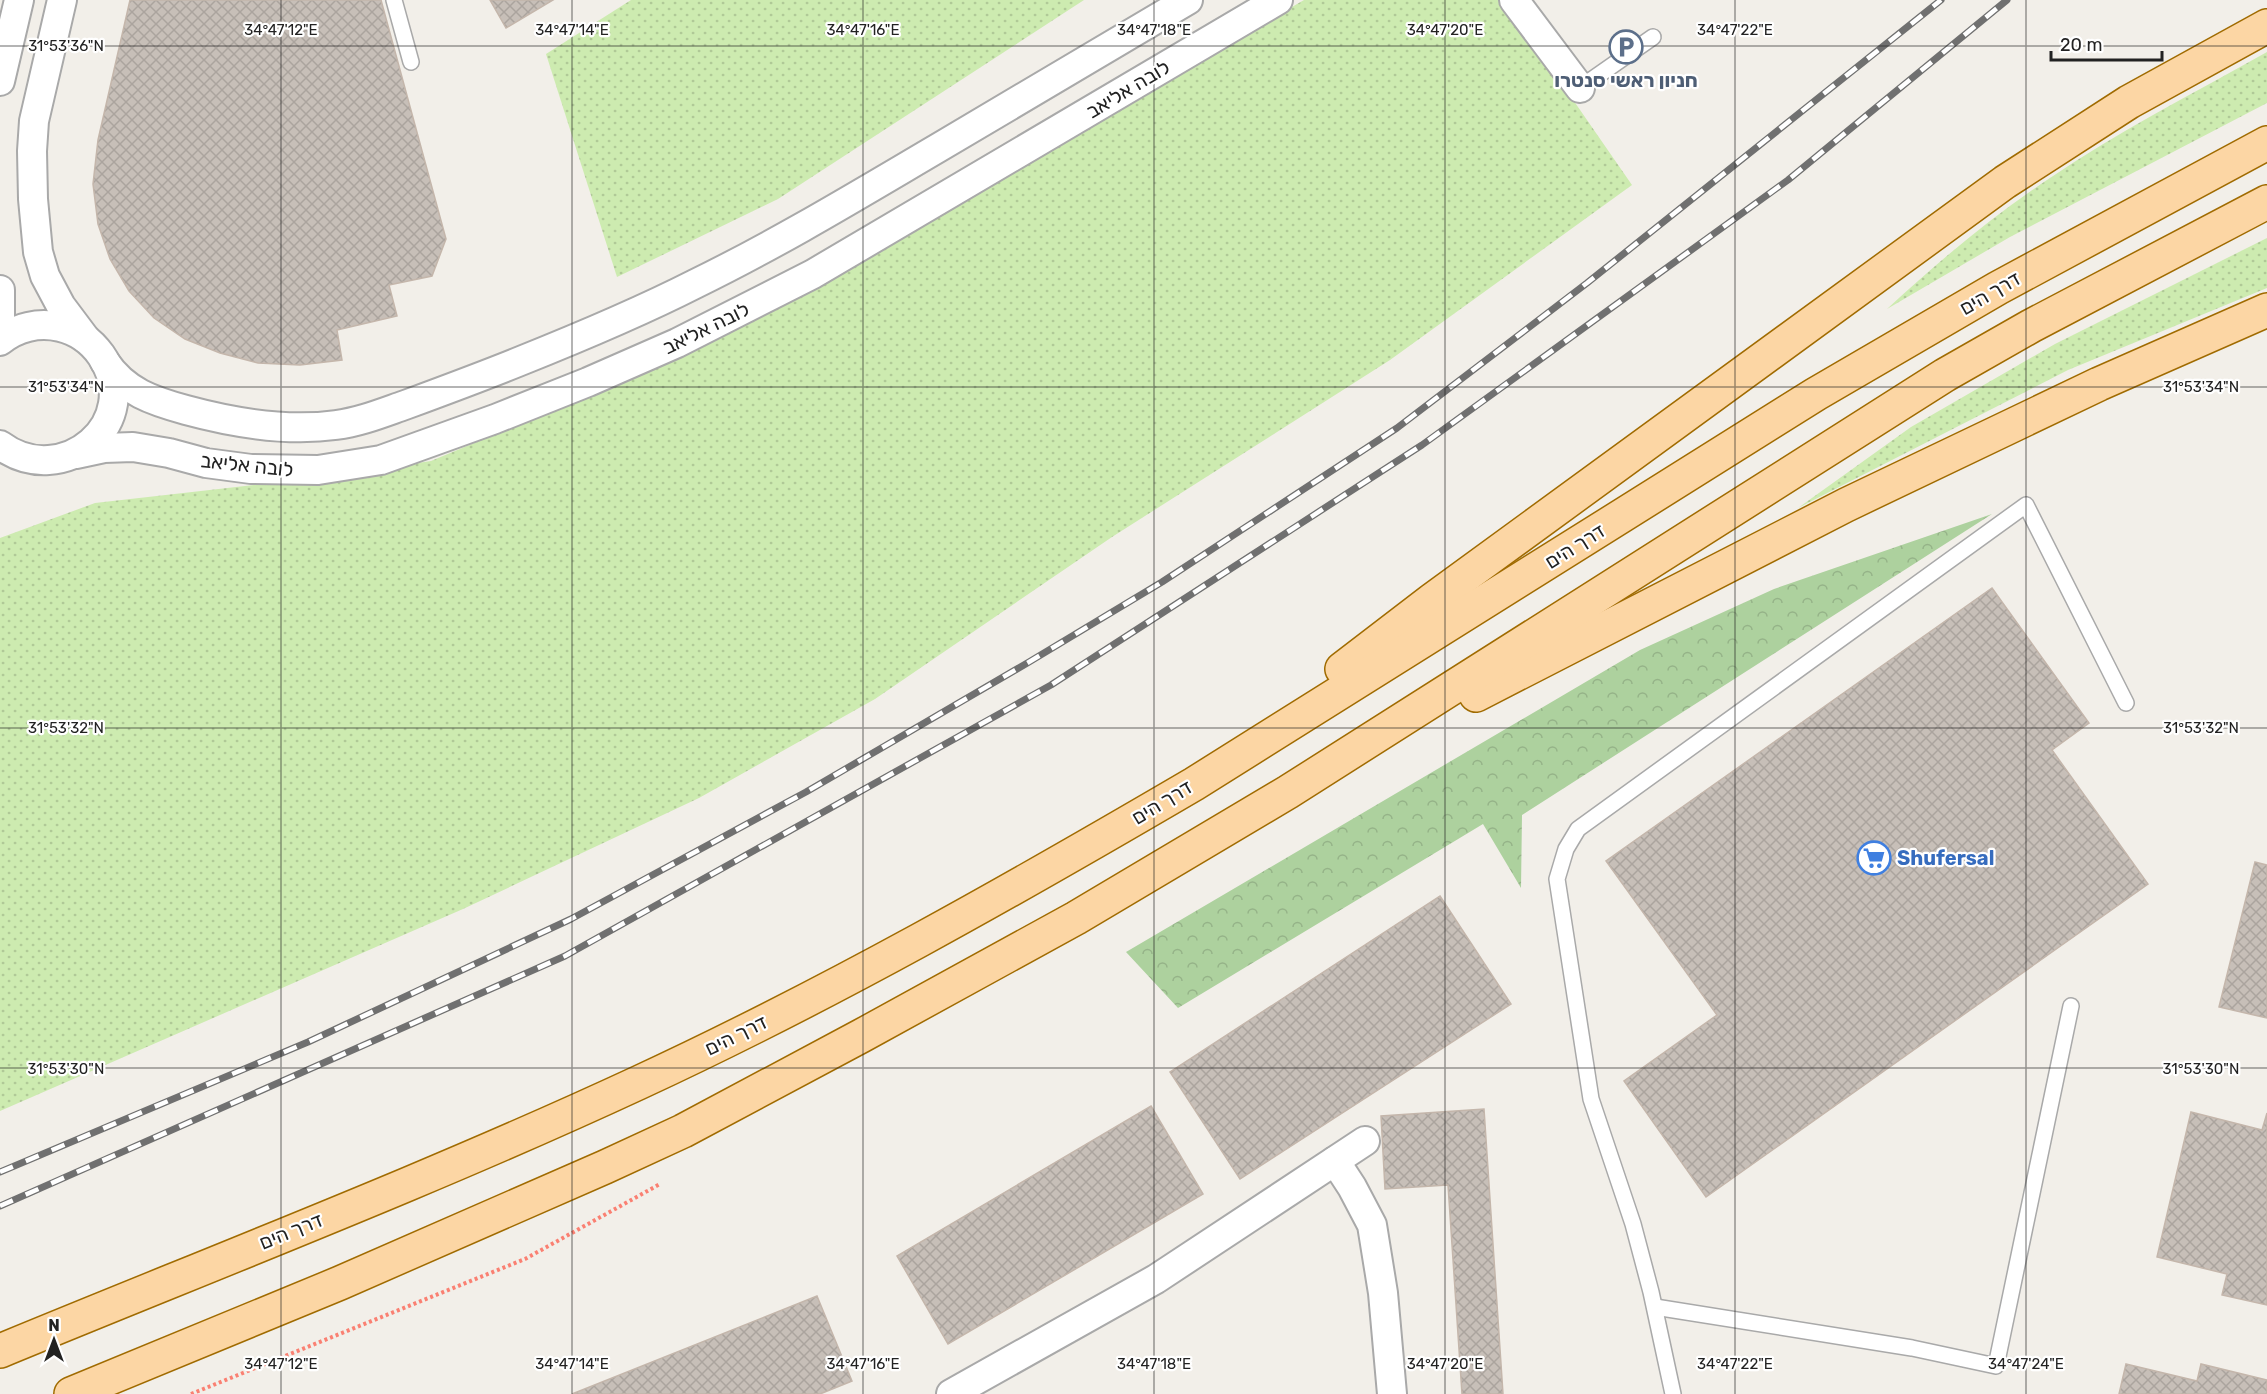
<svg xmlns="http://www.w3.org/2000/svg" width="2267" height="1394" font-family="Rubik,Heebo,sans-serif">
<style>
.grass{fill:url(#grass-dots)}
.forest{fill:url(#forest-crowns)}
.building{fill:url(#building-cross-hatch);stroke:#c4b6ab;stroke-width:1.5}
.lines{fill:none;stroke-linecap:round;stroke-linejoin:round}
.lane-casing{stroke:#a9a9a9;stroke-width:18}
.street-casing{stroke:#a9a9a9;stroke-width:32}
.primary-casing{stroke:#a06b00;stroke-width:36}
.path{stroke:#fa8072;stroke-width:4;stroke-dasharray:3 3;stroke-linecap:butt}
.lane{stroke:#fff;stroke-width:15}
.street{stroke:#fff;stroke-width:28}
.primary{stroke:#fcd6a4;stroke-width:33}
.rail-casing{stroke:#707070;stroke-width:7}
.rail{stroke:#fff;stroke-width:4.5;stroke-dasharray:14;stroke-linecap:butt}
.ticks{fill:none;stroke:#222;stroke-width:1.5;stroke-opacity:0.45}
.labels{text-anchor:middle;stroke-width:4.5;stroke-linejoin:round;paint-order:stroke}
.service-label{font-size:20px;font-weight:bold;fill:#4e5e75;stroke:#fff}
.street-label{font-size:20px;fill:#222;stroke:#fff}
.shop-label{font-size:20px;font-weight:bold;fill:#366cbe;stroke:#fff;text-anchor:start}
.ticks-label{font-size:15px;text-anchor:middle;fill:#222;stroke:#fff;stroke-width:4.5;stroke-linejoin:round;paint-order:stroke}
</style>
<defs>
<pattern id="grass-dots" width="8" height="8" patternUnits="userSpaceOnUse" patternTransform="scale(1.5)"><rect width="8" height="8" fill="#cdebb0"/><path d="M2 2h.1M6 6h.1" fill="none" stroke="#b0c997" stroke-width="1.8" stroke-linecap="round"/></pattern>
<pattern id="forest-crowns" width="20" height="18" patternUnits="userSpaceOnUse" patternTransform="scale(1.5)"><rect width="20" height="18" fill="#add19e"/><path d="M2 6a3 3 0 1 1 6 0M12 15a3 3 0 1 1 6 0" fill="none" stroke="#95b388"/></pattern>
<pattern id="building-cross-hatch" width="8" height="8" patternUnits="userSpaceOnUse" patternTransform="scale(1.5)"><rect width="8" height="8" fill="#c7bfb8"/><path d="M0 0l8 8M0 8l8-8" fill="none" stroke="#aba49e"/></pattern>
</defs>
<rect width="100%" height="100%" fill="#f2efe9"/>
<g class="grass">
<path d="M631 0H1084L778 199 617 277 546 54Z"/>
<path d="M1304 0H1504L1632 185 1390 360 1112 537 875 699 699 798 463 909 0 1111V538L95 503 307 479 431 461 644 372 840 270Z"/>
<path d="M2267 52V103L2010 237 1887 309C1938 262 1992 216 2050 178 2119 131 2194 93 2267 52Z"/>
<path d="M2267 238V288L2068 370 1798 508 1911 427 2055 344Z"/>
</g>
<path class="forest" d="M1992 514 1522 815 1521 888 1483 824 1178 1008 1126 952 1640 650 1774 589Z"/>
<g class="building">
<path d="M130 0H381L446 239 432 276 389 285 397 316 337 330 342 360 300 365 258 363 220 353 185 339 154 318 129 291 110 259 98 224 93 184 98 140Z"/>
<path d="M490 0H553L506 28Z"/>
<path d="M1992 588 2089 723 2052 750 2148 884 1706 1197 1624 1081 1717 1015 1606 861Z"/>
<path d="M2255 862 2267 865V1018L2219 1007Z"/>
<path d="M1440 896 1511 1004 1240 1179 1170 1072Z"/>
<path d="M1151 1106 1203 1194 948 1344 897 1256Z"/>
<path d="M1484 1109 1503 1394H1462L1448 1185 1385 1189 1381 1116Z"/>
<path d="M2191 1112 2262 1130 2267 1113V1305L2222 1295 2227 1274 2157 1257Z"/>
<path d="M817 1296 852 1381 820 1394H572Z"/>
<path d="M2126 1364 2197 1381 2201 1364 2267 1380V1394H2119Z"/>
</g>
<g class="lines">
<defs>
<g id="lane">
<path d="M394 0 411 62"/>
<path d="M1580 88 1653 37"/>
<path d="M1655 1307 1912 1348 1996 1366 2071 1006"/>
<path d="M1673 1394 1651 1292 1633 1224 1591 1099 1557 879 1566 849 1578 829 2026 505 2126 703"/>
</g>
<g id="street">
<path d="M62 0 34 121 32 151 33 199 38 252 45 276 61 306 85 338"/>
<path d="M1514 0 1580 88"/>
<path d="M0 81 19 0"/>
<path d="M0 290V319"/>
<path d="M0 341C17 327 39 322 60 327 77 331 91 341 101 355 146 421 63 492 0 445"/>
<path d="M105 362C125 392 153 401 186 410 234 423 286 432 336 425 360 422 382 413 405 405 443 391 481 377 518 362 578 338 638 313 695 284 779 243 858 195 938 148 1022 99 1105 49 1188 0"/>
<path d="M76 454 104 448 133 447 169 453 206 463 251 469 318 470 381 460 495 419 588 382 677 343 813 274 1278 0"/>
<path d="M1335 1161 1352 1187 1372 1225 1383 1293 1392 1394"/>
<path d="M951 1394 1156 1279 1365 1141"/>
</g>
<g id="primary">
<path d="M1342 669 1432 600 2005 182 2129 102 2267 26"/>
<path d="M1476 695 1846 505 2099 384 2267 310"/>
<path d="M0 1351C213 1263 429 1180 638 1083 828 995 1013 890 1194 784L1816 394 1998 288 2267 143"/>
<path d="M71 1394 340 1283 605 1167 683 1131 861 1036 1076 918 1288 792 1945 375 2031 326 2267 202"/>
</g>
</defs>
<use href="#lane" class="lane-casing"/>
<use href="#street" class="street-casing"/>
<use href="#primary" class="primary-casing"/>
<path class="path" d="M191 1394 525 1259 660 1184"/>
<use href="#lane" class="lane"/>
<use href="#street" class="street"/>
<use href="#primary" class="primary"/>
<defs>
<g id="rail">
<path d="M0 1172 308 1042 571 919 806 792 1029 662 1162 582 1397 428 1587 283 1941 0"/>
<path d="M0 1206 565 956 1051 685 1422 445 1788 180 2007 0"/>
</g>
</defs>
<use href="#rail" class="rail-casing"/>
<use href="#rail" class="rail"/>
</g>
<path class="ticks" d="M281 0V1394M572 0V1394M863 0V1394M1154 0V1394M1445 0V1394M1735 0V1394M2026 0V1394M0 46H2267M0 387H2267M0 728H2267M0 1068H2267"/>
<defs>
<symbol id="parking-ring" viewBox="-11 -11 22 22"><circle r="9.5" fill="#fff" stroke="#5c6f8a" stroke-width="1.5"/><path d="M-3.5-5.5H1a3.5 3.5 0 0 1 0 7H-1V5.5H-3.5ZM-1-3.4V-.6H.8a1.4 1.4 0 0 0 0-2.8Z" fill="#5c6f8a"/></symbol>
<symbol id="supermarket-ring" viewBox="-11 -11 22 22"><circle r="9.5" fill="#fff" stroke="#3f7fe0" stroke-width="1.5"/><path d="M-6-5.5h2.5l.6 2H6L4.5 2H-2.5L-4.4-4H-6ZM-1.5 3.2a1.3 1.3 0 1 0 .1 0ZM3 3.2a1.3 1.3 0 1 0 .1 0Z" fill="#3f7fe0"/></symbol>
</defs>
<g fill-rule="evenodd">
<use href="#parking-ring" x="1607" y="28" width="38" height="38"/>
<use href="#supermarket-ring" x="1855" y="839" width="38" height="38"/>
</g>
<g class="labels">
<g class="service-label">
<text x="1626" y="87">חניון ראשי סנטרו</text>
</g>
<g class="street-label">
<text transform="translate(1128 89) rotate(-31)" y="7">לובה אליאב</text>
<text transform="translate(1990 293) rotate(-30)" y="7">דרך הים</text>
<text transform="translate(706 328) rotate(-26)" y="7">לובה אליאב</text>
<text transform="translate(247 465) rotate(6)" y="7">לובה אליאב</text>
<text transform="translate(1575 546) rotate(-32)" y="7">דרך הים</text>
<text transform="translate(1162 802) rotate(-31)" y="7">דרך הים</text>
<text transform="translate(736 1035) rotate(-26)" y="7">דרך הים</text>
<text transform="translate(291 1231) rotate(-22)" y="7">דרך הים</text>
</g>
<g class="shop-label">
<text x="1897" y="865">Shufersal</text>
</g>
</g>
<g class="ticks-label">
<text x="281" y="35">34°47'12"E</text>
<text x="572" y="35">34°47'14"E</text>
<text x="863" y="35">34°47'16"E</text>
<text x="1154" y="35">34°47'18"E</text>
<text x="1445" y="35">34°47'20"E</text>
<text x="1735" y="35">34°47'22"E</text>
<text x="66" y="51">31°53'36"N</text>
<text x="66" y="392">31°53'34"N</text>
<text x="2201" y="392">31°53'34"N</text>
<text x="66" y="733">31°53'32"N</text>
<text x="2201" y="733">31°53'32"N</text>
<text x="66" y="1074">31°53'30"N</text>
<text x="2201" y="1074">31°53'30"N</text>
<text x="281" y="1369">34°47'12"E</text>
<text x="572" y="1369">34°47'14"E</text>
<text x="863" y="1369">34°47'16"E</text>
<text x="1154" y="1369">34°47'18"E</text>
<text x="1445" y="1369">34°47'20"E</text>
<text x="1735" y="1369">34°47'22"E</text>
<text x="2026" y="1369">34°47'24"E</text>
</g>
<g transform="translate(54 1340)" stroke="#ffffff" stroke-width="4.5" paint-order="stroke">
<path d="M0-4.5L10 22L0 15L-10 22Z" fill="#222222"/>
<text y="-9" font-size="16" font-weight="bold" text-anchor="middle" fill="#222222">N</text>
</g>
<path d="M2051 51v9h111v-9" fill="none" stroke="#222222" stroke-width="3"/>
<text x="2060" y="51" font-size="18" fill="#222222" stroke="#ffffff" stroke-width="4.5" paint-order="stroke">20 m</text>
</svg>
